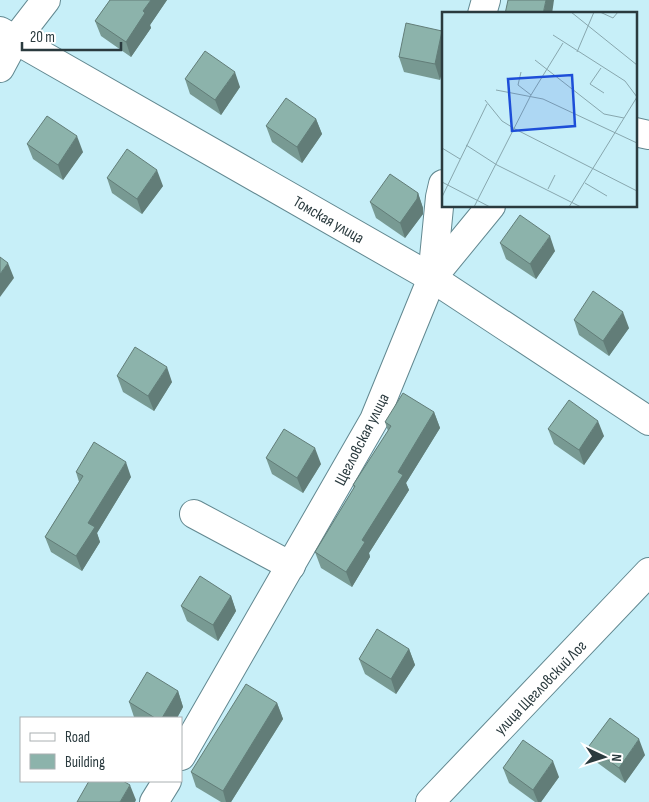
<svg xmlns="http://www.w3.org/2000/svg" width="649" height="802" font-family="'Sofia Sans Condensed',sans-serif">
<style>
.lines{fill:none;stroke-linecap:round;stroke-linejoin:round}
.street-casing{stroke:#628890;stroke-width:30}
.street{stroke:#fff;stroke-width:28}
.wall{fill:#789a93}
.shaded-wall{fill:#627d78}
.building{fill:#8cb3ab;stroke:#627d78}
.labels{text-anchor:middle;stroke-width:4;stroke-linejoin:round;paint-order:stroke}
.street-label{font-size:16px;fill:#2a3a3e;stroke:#fff}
.inset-road{fill:none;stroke:#88a7ae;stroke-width:1}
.view{fill:#1d4ed8;fill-opacity:0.15;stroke:#1d4ed8;stroke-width:2.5}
.inset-edge{fill:none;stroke:#2a3a3e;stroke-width:2.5}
</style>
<rect width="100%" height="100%" fill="#c7eff8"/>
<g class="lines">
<defs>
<g id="street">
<path d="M482 14 486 0"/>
<path d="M0 31 432 278 649 421"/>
<path d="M0 68 15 40 46 0"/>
<path d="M635 132 649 135"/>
<path d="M432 278 491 206"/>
<path d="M194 514 291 566"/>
<path d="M181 756 374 420 432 278 440 197 443 184"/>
<path d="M154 802 167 781"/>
<path d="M430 802 649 572"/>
</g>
</defs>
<use href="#street" class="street-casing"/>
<use href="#street" class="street"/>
</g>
<g class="wall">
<path d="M110 0H167L150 25 151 28 131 57 101 36 95 21Z"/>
<path d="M442 31 443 33V68L440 80 404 72 399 57Z"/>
<path d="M185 79 240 87 221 115 190 94Z"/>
<path d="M316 119 322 134 302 163 272 142 266 126Z"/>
<path d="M27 144 83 152 63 180 33 159Z"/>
<path d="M107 178 163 186 142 214 112 193Z"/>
<path d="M418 193 423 208V214L405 238 376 218 370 202Z"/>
<path d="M500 243 555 251 536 279 506 259Z"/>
<path d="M574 320 629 328 609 356 579 335Z"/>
<path d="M117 376 172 382 154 411 123 392Z"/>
<path d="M434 412 440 428 406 483 409 490 369 553 370 557 352 587 321 568 315 552 354 488 353 485 388 431 385 422Z"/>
<path d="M548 429 604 436 584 465 554 444Z"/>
<path d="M266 458 321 464 303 493 272 474Z"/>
<path d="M76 472 131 477 97 533 100 542 82 571 51 552 45 537 79 482Z"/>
<path d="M231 596 236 611 218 641 187 621 181 606Z"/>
<path d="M409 649 415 665 396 694 365 674 359 659Z"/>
<path d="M178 691 183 707 177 718H136L134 717 129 702Z"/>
<path d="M277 703 283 719 231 802H221L196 787 191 772Z"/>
<path d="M589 746 645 755 625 783 595 761Z"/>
<path d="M503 768 559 777 541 802H535L509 783Z"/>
</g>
<g class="shaded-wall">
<path d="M151 0H167L150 25 151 28 131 57 126 42 143 11Z"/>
<path d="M546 0H554L552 14H543Z"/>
<path d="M442 31 443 33V68L440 80 435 64Z"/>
<path d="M235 72 240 87 221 115 215 100Z"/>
<path d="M316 119 322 134 302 163 297 147Z"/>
<path d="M77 136 83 152 63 180 58 165Z"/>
<path d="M157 170 163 186 142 214 137 199Z"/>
<path d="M418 193 423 208V214L405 238 400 223Z"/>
<path d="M550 236 555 251 536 279 530 264Z"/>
<path d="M8 263 14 278 0 297V274Z"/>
<path d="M623 312 629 328 609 356 603 341Z"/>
<path d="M167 367 172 382 154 411 148 396Z"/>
<path d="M434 412 440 428 406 483 409 490 369 553 370 557 352 587 346 572 362 540 398 472Z"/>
<path d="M598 421 604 436 584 465 579 450Z"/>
<path d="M315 448 321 464 303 493 297 478Z"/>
<path d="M126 462 131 477 97 533 100 542 82 571 76 556 88 523Z"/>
<path d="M231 596 236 611 218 641 213 625Z"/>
<path d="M409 649 415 665 396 694 391 679Z"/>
<path d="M178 691 183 707 177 718H162Z"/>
<path d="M277 703 283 719 231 802H226L223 791Z"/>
<path d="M639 739 645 755 625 783 619 768Z"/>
<path d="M553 761 559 777 541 802H538L533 790Z"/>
<path d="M130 785 136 800 135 802H120Z"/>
</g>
<g class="building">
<path d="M110 0H151L143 11 145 13 126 42 95 21Z"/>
<path d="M508 0H546L543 14H505Z"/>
<path d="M406 23 442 31 435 64 399 57Z"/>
<path d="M205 51 235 72 215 100 185 79Z"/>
<path d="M286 98 316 119 297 147 266 126Z"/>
<path d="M47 116 77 136 58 165 27 144Z"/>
<path d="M127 149 157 170 137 199 107 178Z"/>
<path d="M390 174 418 193 417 199 400 223 370 202Z"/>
<path d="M520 215 550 236 530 264 500 243Z"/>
<path d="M0 257 8 263 0 274Z"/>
<path d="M593 291 623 312 603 341 574 320Z"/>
<path d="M135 347 167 367 148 396 117 376Z"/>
<path d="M403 393 434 412 398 472 403 475 362 540 365 542 346 572 315 552 355 486 353 485 391 426 385 422Z"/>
<path d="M569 400 598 421 579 450 548 429Z"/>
<path d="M284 429 315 448 297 478 266 458Z"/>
<path d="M94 442 126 462 88 523 95 527 76 556 45 537 83 476 76 472Z"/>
<path d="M200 576 231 596 213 625 181 606Z"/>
<path d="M377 629 409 649 391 679 359 659Z"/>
<path d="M147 672 178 691 162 718H155L129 702Z"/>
<path d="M246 684 277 703 223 791 191 772Z"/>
<path d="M610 718 639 739 619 768 589 746Z"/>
<path d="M523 740 553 761 533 790 503 768Z"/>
<path d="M89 781H123L130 785 120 802H77Z"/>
</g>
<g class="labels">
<g class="street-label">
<text transform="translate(329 219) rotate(30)" y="6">Томская улица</text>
<text transform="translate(361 439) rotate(-63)" y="6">Щегловская улица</text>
<text transform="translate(540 687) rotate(-46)" y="6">улица Щегловский Лог</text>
</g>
</g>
<g transform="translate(442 12)">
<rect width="195" height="195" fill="#c7eff8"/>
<path class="inset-road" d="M129 0 195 53M158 0 171 6 176 0M111 23 183 69 195 85M135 40 152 0M93 48 162 102 182 106M159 56 148 72 162 81M79 60 76 73 89 83M54 78 101 87 195 131M43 88 60 109 73 117 195 179M24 133 55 153 139 195M0 136 18 147M0 170 48 195M143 171 165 184M106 177 113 163M0 185 45 92M32 195 89 83 121 31M127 195 195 85"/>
<path class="view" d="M130 63 133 114 70 119 66 67Z"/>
<rect width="195" height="195" class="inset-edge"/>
</g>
<rect x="20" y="717" width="162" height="65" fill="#ffffff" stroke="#aab0b2"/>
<rect x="30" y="733" width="25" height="8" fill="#ffffff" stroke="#aab0b2"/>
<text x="65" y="742" font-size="15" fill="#2a3a3e">Road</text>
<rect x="30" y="754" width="25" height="15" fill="#8cb3ab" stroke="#aab0b2"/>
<text x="65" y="767" font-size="15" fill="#2a3a3e">Building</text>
<g transform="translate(604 757) rotate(94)" stroke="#ffffff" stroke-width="4" paint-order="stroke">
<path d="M0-4L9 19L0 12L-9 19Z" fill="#2a3a3e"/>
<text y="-8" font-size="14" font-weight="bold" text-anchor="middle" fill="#2a3a3e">N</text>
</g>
<path d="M22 42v8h99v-8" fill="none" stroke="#2a3a3e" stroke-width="2.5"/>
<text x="30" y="42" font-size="15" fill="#2a3a3e" stroke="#ffffff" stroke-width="4" paint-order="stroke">20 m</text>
</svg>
